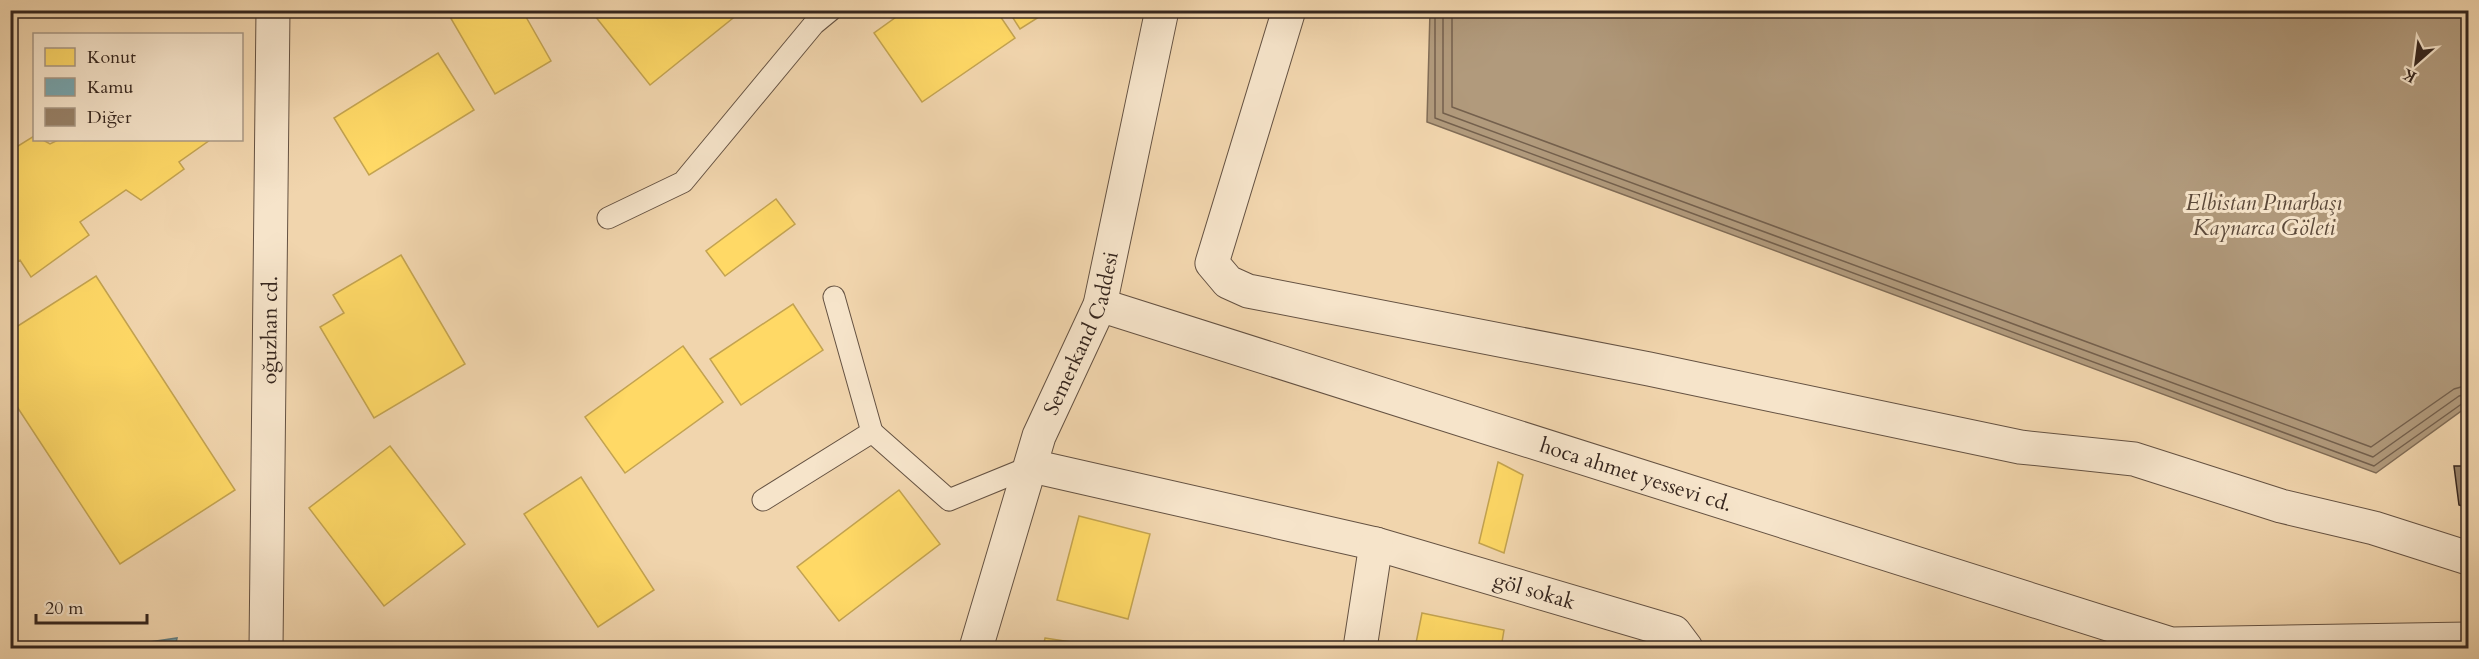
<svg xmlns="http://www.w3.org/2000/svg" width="2479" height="659" font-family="Cardo,serif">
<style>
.water{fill:#b19a7c;stroke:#806c56;stroke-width:1.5}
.homes{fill:#ffd966;stroke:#c3a350;stroke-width:1.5}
.public{fill:#76a5af;stroke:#637f84;stroke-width:1.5}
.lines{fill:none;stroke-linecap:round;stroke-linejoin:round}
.shore{stroke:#74604d;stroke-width:1.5}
.building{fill:#978168;stroke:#36261e;stroke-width:1.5}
.service-casing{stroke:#655242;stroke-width:23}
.pedestrian-casing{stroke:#655242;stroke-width:35}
.minor-casing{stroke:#655242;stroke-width:35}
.tertiary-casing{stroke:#655242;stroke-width:35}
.service{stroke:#f6e4ca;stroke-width:21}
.pedestrian{stroke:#f6e4ca;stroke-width:33}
.minor{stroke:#f6e4ca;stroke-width:33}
.tertiary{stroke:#f6e4ca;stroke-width:33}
.labels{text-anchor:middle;stroke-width:6;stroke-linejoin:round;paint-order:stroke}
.street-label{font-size:21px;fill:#36261e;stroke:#f6e4ca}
.water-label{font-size:22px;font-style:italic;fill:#5b493a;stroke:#f6e4ca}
</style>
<rect width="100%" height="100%" fill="#f1d5ad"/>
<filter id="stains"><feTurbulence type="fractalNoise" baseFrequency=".00333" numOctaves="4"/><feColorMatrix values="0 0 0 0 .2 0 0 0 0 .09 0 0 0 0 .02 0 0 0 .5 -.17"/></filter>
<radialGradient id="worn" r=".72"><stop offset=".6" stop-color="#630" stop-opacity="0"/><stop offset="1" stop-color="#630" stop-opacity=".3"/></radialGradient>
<path class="water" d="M1430 11H2468V406L2376 473 1427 122Z"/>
<g class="homes">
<path d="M446 10H522L551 61 495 94Z"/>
<path d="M602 10H743L650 85 595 16Z"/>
<path d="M906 10H996L1015 38 922 102 874 33Z"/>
<path d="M1008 10H1050L1020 29Z"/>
<path d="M438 53 474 110 369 175 334 118Z"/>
<path d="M34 136V140H43L50 144 58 140H210L179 162 184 169 141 200 126 190 80 222 89 235 31 277 20 260 10 267V151Z"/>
<path d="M776 199 795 224 725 276 706 251Z"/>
<path d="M401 255 465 364 374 418 320 327 344 313 333 295Z"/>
<path d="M96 276 235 490 120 564 10 396V331Z"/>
<path d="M793 304 823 350 741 405 710 359Z"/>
<path d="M683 346 723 402 625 473 585 417Z"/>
<path d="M390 446 465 544 384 606 309 508Z"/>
<path d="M1498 462 1523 475 1504 553 1479 543Z"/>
<path d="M581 477 654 590 598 627 524 514Z"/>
<path d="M899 490 940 544 839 621 797 567Z"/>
<path d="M1079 516 1150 534 1128 619 1057 600Z"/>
<path d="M1422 613 1504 630 1501 648H1415Z"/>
<path d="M1045 638 1110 648H1043Z"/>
</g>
<path class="public" d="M177 638 175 648H109Z"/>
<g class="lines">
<g class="shore">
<path d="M1435 10V118L2374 466 2463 403 2468 401"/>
<path d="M1443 10V113L2373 457 2459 396 2468 394"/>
<path d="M1452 10V107L2371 447 2454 389 2468 385"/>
</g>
</g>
<path class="building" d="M2454 466H2468V508L2459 505Z"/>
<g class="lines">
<defs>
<g id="service">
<path d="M608 218 683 182 814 24 831 10"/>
<path d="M834 297 872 432"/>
<path d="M763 500 872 432 949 500 1032 466"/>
</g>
<path id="pedestrian" d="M1289 10 1212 263 1228 282 1248 291 1649 369 2020 447 2134 459 2281 506 2374 528 2468 558"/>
<g id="minor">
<path id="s1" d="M1100 305 2171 644 2468 639"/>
<path id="s2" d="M1032 466 1376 544 1674 632 1686 648"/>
<path id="s3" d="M266 648 273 10"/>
<path d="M1360 648 1376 544"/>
</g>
<g id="tertiary">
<path id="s4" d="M976 648 1039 436 1100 305 1162 10"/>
</g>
</defs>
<use href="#service" class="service-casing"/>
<use href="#pedestrian" class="pedestrian-casing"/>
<use href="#minor" class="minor-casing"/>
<use href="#tertiary" class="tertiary-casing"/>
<use href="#service" class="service"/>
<use href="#pedestrian" class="pedestrian"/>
<use href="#minor" class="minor"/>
<use href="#tertiary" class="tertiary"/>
</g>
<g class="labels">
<g class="street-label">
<text dy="7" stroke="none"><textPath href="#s3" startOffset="318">oğuzhan cd.</textPath></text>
<text dy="7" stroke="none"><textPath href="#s4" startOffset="333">Semerkand Caddesi</textPath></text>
<text dy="7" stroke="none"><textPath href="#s1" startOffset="562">hoca ahmet yessevi cd.</textPath></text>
<text dy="7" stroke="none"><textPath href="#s2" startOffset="518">göl sokak</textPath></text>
</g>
<g class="water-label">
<text x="2264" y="210">Elbistan Pınarbaşı<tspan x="2264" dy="25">Kaynarca Göleti</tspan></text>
</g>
</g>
<rect width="2479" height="659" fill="none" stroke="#f1d5ad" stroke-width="36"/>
<rect x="12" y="12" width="2455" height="635" fill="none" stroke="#36261e" stroke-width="3"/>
<rect x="18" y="18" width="2443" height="623" fill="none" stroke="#36261e" stroke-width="1.5"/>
<rect x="33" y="33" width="210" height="108" fill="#f6e4ca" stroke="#a99885" stroke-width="1.5"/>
<rect x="45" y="48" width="30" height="18" fill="#ffd966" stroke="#a99885" stroke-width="1.5"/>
<text x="87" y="63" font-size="18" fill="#36261e">Konut</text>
<rect x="45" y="78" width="30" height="18" fill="#76a5af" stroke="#a99885" stroke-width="1.5"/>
<text x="87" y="93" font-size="18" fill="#36261e">Kamu</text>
<rect x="45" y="108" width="30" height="18" fill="#978168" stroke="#a99885" stroke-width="1.5"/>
<text x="87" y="123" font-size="18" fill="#36261e">Diğer</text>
<g transform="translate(2416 63) rotate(208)" stroke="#f6e4ca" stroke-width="4.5" paint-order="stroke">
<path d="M0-4.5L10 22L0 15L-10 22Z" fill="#36261e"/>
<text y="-9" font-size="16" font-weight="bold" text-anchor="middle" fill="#36261e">K</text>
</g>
<path d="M36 614v9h111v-9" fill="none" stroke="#36261e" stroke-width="3"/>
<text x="45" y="614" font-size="18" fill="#36261e" stroke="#f6e4ca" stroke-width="4.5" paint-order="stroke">20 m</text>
<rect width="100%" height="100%" filter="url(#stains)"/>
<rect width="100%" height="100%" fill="url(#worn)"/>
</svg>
